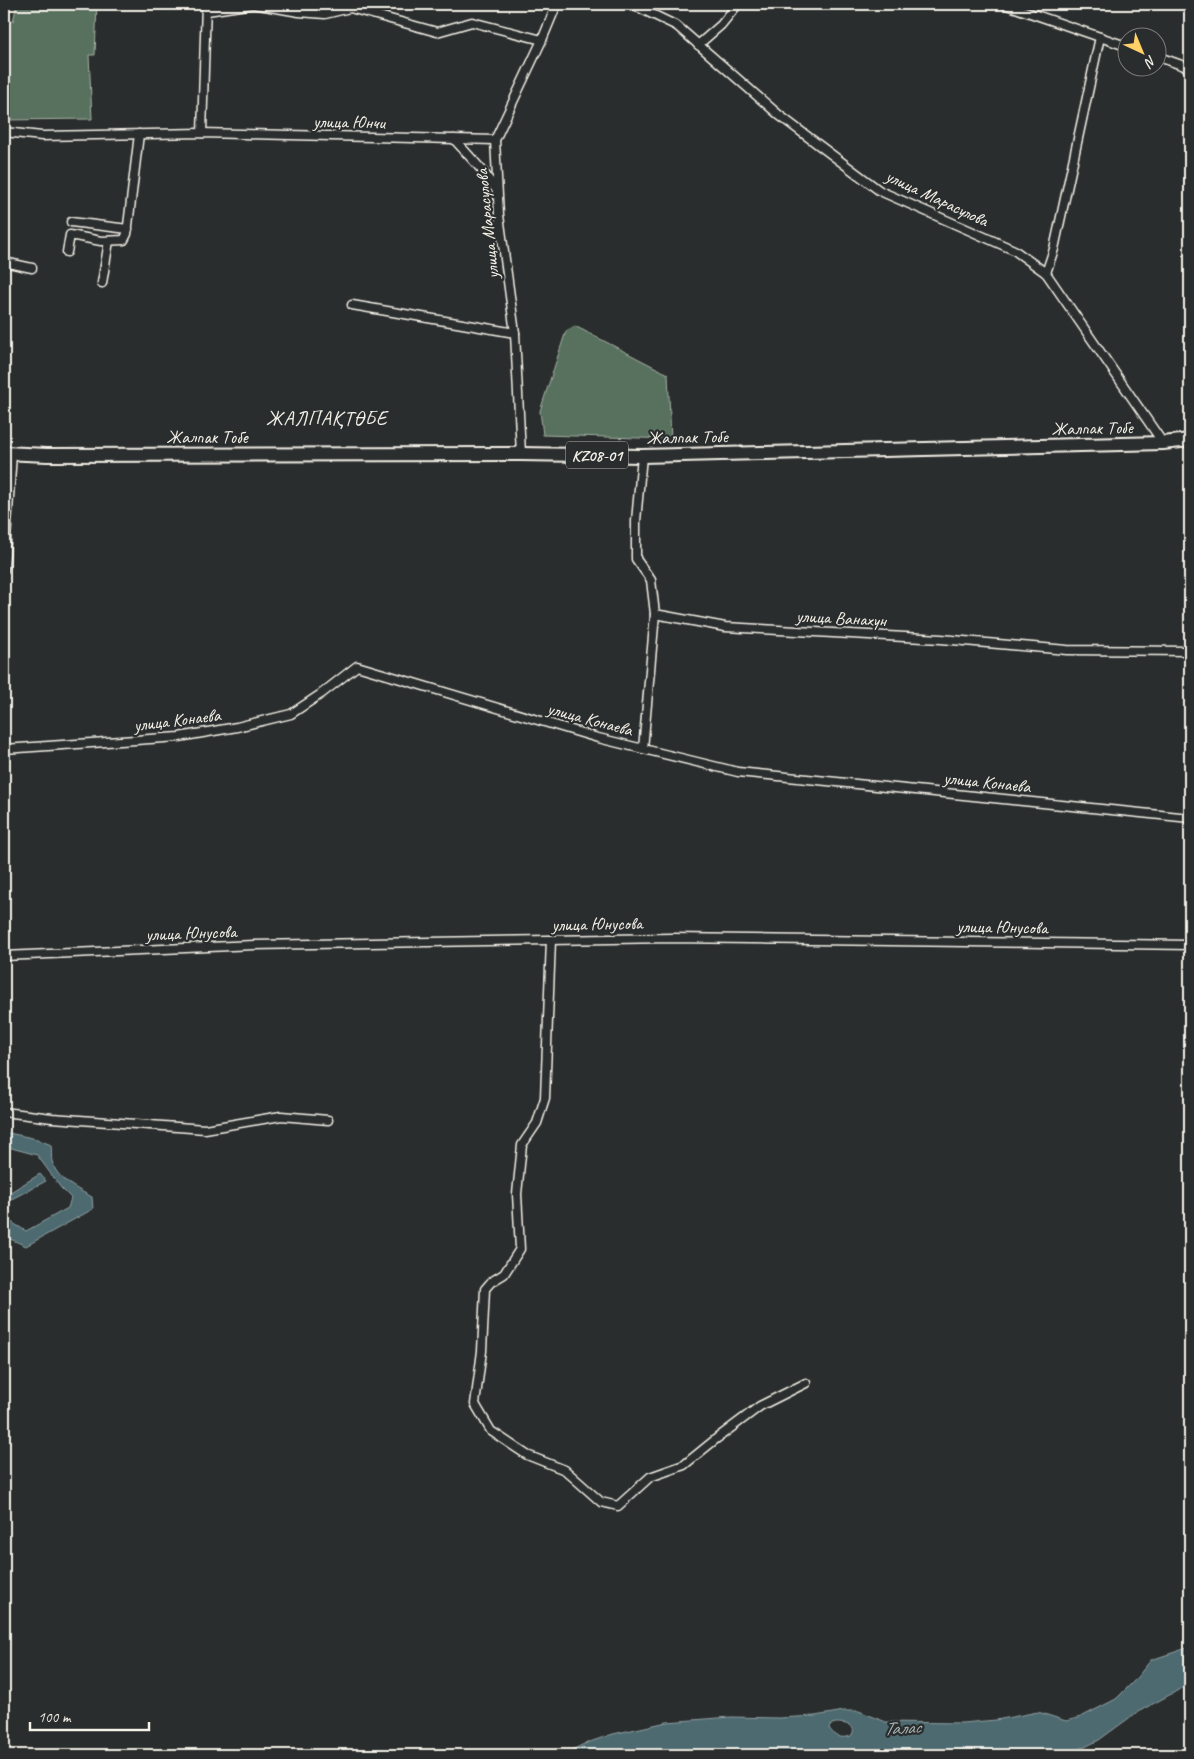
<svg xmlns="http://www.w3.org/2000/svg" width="1194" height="1759" font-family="Caveat,sans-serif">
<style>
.green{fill:#58715e;stroke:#a6b1a3}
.water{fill:#4d6a71;stroke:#90a0a1;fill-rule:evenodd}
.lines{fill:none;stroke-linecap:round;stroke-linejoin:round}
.street-casing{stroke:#f4f1e8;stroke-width:11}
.primary-casing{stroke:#f4f1e8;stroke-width:16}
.street{stroke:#2a2d2e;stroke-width:8}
.primary{stroke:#2a2d2e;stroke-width:12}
.labels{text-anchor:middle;stroke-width:4.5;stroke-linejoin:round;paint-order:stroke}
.shield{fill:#2a2d2e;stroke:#b7b6b0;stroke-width:1}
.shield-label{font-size:16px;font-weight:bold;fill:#f4f1e8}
.street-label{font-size:18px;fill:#f4f1e8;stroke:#2a2d2e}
.water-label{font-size:19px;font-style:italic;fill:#a9b4b2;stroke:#2a2d2e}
.quarter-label{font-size:20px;letter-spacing:1px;fill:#f4f1e8;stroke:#2a2d2e}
</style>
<rect width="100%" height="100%" fill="#2a2d2e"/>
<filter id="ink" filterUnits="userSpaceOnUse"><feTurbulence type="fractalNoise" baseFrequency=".02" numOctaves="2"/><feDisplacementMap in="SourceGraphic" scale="10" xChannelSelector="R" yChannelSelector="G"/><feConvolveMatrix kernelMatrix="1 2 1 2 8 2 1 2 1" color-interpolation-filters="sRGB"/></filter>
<g filter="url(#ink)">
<g class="green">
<path d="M17 4H97L95 55H89L92 119 4 120V22L13 21Z"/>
<path d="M575 326 668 374 671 439 543 435 540 411 566 331Z"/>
</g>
<g class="water">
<path d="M4 1132 37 1139 51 1145C52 1151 51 1156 52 1161 56 1179 77 1189 92 1197L93 1209 26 1246 6 1237 4 1234V1213L6 1219 26 1231 68 1208 71 1198 61 1188 37 1155 4 1146Z"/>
<path d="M40 1174 46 1181 4 1203V1196Z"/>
<path d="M1190 1647V1684L1136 1713 1099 1740 1085 1747 1056 1755H1000L980 1753 974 1755H562L584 1744 613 1734 636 1729 667 1722 731 1717 779 1718 815 1716 844 1711H859L886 1722 962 1723 996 1720 1038 1712 1066 1721 1081 1717 1116 1699 1134 1681 1151 1660ZM836 1723C844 1723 859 1725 851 1736 841 1739 835 1737 829 1728L832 1724Z"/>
</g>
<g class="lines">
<defs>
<g id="street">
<path d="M631 4 677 26 779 115 880 191 1014 250 1046 273 1163 443"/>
<path d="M1004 4 1126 46"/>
<path d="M207 11 253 4 299 12 325 14 350 8 437 32 472 22 542 40"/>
<path d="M698 45 721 25 738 4"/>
<path d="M1156 56 1190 68"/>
<path d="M4 132 42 136 202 133 495 140"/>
<path d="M202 133 206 4"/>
<path d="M454 139 481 169 497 191"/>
<path d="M71 222 128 229"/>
<path d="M67 252 70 235 101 241 124 240 127 234 139 134"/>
<path d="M4 262 32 268"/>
<path d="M1046 273 1054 249 1100 37"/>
<path d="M102 283 109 241"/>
<path d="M352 305 515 333"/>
<path d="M521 454 515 333 499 215 495 140 542 40 557 4"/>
<path d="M642 456 636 521V559L651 580 655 614 725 627 941 639 1067 650 1190 651"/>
<path d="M4 569 12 454"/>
<path d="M4 749 179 737 237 727 291 714 321 694 357 666 598 738 738 772 1190 818"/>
<path d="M643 749 655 614"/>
<path d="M551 940 545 1098 537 1123 522 1145 517 1194 520 1249 504 1274 491 1282 485 1289 482 1351 475 1404 491 1431 527 1455 565 1470 601 1502 618 1506 650 1477 684 1465 716 1439 760 1406 806 1383"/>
<path d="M4 956 254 945 672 938 1190 945"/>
<path d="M4 1112 52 1118 205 1129 281 1116 328 1120"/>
</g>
<path id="primary" d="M4 453 47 455 521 454 642 456 1163 443 1190 440"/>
</defs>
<use href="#street" class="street-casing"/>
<use href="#primary" class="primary-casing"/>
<use href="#street" class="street"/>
<use href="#primary" class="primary"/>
</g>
</g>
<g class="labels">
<rect class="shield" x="566" y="441.5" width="62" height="27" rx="4"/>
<g class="shield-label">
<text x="597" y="461">KZ08-01</text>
</g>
<g class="street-label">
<text transform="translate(349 122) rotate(1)" y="6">улица Юнчи</text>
<text transform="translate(937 198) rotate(25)" y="6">улица Марасулова</text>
<text transform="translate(487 224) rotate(-96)" y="6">улица Марасулова</text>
<text transform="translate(1092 428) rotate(-1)" y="6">Жалпак Тобе</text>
<text x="207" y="443">Жалпак Тобе</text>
<text transform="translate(687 437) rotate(-1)" y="6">Жалпак Тобе</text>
<text transform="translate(841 618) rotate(3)" y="6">улица Ванахун</text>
<text transform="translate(590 719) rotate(15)" y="6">улица Конаева</text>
<text transform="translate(177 720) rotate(-7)" y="6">улица Конаева</text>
<text transform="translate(987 782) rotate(6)" y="6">улица Конаева</text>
<text transform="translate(597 924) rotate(-1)" y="6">улица Юнусова</text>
<text transform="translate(1002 927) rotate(1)" y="6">улица Юнусова</text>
<text transform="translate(191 933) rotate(-2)" y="6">улица Юнусова</text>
</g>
<g class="water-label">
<text transform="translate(902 1727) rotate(-3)" y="7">Талас</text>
</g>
<g class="quarter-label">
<text x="327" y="425">ЖАЛПАҚТӨБЕ</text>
</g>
</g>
<rect width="1194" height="1759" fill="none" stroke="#2a2d2e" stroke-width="20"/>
<rect x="10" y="10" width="1174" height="1739" fill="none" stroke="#f4f1e8" stroke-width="2" filter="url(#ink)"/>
<g transform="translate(1142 52) rotate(136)"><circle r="24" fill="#2a2d2e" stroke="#7b7b78"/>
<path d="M0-4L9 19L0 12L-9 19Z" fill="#ffd166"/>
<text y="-8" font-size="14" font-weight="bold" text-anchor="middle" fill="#f4f1e8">N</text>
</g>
<path d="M30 1722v8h119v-8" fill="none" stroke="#f4f1e8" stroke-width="2.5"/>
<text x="38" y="1722" font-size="15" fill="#f4f1e8" stroke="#2a2d2e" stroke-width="4" paint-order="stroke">100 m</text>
</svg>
